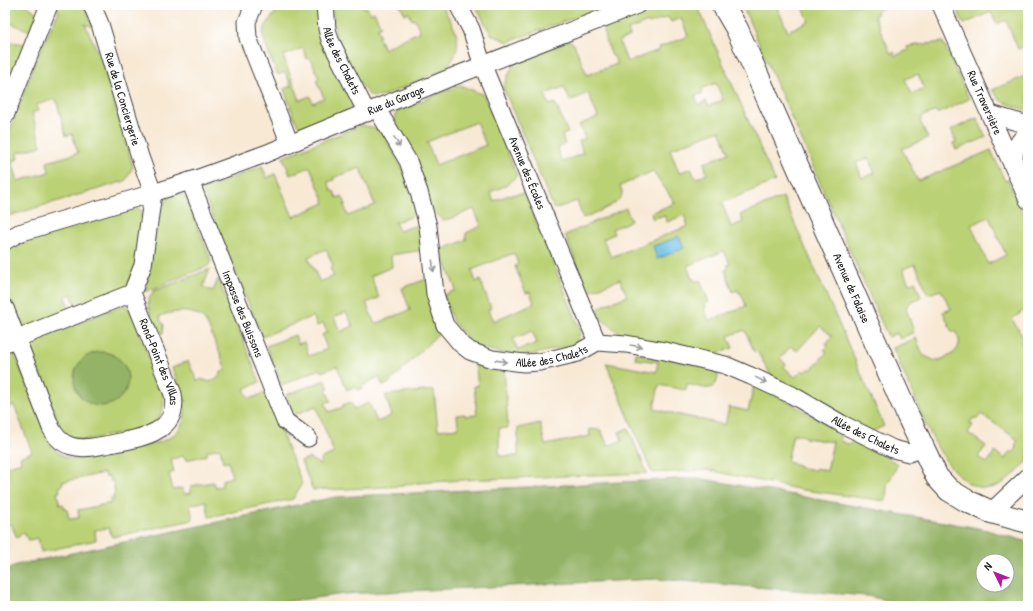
<svg xmlns="http://www.w3.org/2000/svg" width="1033" height="611" font-family="'Patrick Hand',sans-serif">
<style>
.green{fill:#bbd175;stroke:#6c7648;fill-rule:evenodd}
.forest{fill:#94b366;stroke:#586841;fill-rule:evenodd}
.water{fill:#69bee5;stroke:#426d80}
.lines{fill:none;stroke-linecap:round;stroke-linejoin:round}
.street-casing{stroke:#3d3b38;stroke-width:19}
.secondary-casing{stroke:#3d3b38;stroke-width:24}
.street{stroke:#fff;stroke-width:17}
.secondary{stroke:#fff;stroke-width:22}
.oneway{stroke:#999}
.labels{text-anchor:middle;stroke-width:3;stroke-linejoin:round;paint-order:stroke}
.street-label{font-size:12px;fill:#1c1c1c;stroke:#fff}
</style>
<rect width="100%" height="100%" fill="#fff"/>
<filter id="ink" filterUnits="userSpaceOnUse"><feTurbulence type="fractalNoise" baseFrequency=".025" numOctaves="2"/><feDisplacementMap in="SourceGraphic" scale="8" xChannelSelector="R" yChannelSelector="G"/><feConvolveMatrix kernelMatrix="1 2 1 2 8 2 1 2 1" color-interpolation-filters="sRGB"/></filter>
<filter id="wash" filterUnits="userSpaceOnUse"><feTurbulence type="fractalNoise" baseFrequency=".012" numOctaves="4" result="noise"/><feDisplacementMap in="SourceGraphic" scale="16" xChannelSelector="R" yChannelSelector="G"/><feGaussianBlur stdDeviation="0.9" result="paint"/><feColorMatrix in="noise" values="0 0 0 0 0 0 0 0 0 0 0 0 0 0 0 0 0 1.4 0 .05"/><feComposite in="paint" operator="in"/></filter>
<g filter="url(#wash)">
<rect width="100%" height="100%" fill="#f8e9d5"/>
<g class="green">
<path d="M5 5H27L37 13 30 31 5 21Z"/>
<path d="M58 5H84L93 27 85 24 101 59 133 167 125 181 5 217V143L34 64 59 11 56 9ZM56 99 66 136 72 134 78 153 47 162 49 172 18 181 12 161 18 159 17 153 41 146 32 113 38 111 36 105Z"/>
<path d="M282 5H319L354 104 351 108 346 111 306 127H300L296 122 284 89 291 86 285 72 278 75C274 66 263 42 263 33 264 25 277 11 282 5ZM303 48 307 59 310 58 319 78 316 80 324 98 313 103 310 96 300 100 283 56Z"/>
<path d="M332 5H363L364 8 367 7 370 14 374 12 381 26 377 28 380 35 378 36 384 49 420 31 415 19 412 20 409 13 405 14 400 5H442C446 14 453 23 456 33 463 61 443 70 422 79 409 85 395 91 382 96 378 97 374 97 370 95 360 88 341 51 337 39 333 29 333 16 332 5Z"/>
<path d="M475 5H607L508 42 491 34Z"/>
<path d="M658 5H697L775 181 722 203 731 227 743 222 740 215 783 197 884 426 871 432 843 417 771 375 757 351 754 352 745 330 728 336 733 348 715 354 625 337 604 321 596 311 602 306 627 296 620 279 588 292 565 235 626 208 631 221 612 229 614 234 603 239 611 257 688 226 684 215 667 222 664 215 653 219 651 213 675 203 653 171 620 186C621 188 622 190 622 192 623 204 592 214 583 218L577 201 554 209 503 87 514 63 569 40 574 44 587 75 617 64 614 56H612L606 41 603 27ZM668 17 671 22 681 18 688 36 658 48 659 50 627 62 619 41 630 36 628 30 648 22 649 24ZM716 83 723 100 709 106 706 101 699 105 695 96 703 93 701 89ZM564 87 570 101 588 93 598 117 579 125 585 139 579 141 583 153 562 162 558 151 559 147 565 144 562 135 568 133 555 103 549 105 545 94ZM720 130 729 153 704 163 707 174 697 178 694 176 691 168 679 173 670 149ZM724 251 730 264 727 265 729 268 725 270 733 292 738 290 739 293H741L746 306 709 321 704 308 706 307 705 304 709 302 700 280 696 282 694 279H692L687 266ZM820 326 832 336 826 344 828 346 824 350 827 352 811 370 808 368 804 372 802 370 795 377 784 367 786 364 780 359 791 346 797 351Z"/>
<path d="M742 5H776L788 31 809 21 802 5H825L827 8 834 5H898L890 9 888 6 876 11 877 14 874 16 891 54 894 52 895 56 908 50 907 47 910 46 943 42 969 99 939 113H937L936 111 921 117 922 120 920 121 928 138 902 149 918 181 991 150 1005 181 1008 180 1028 225V312L1026 309 1012 319 1024 339 1020 342 1028 353V389L1022 394 1028 401V461C1017 471 1004 487 988 488 951 490 926 426 915 398 907 382 900 365 893 348L916 338 923 355 935 361C944 359 961 353 959 340 959 337 956 334 955 331L952 332 943 312 951 309 941 290 928 294 915 264 903 269 909 284 915 281 921 297 910 302 906 308 914 332 900 339 897 333 888 337ZM918 74 924 88 912 94 905 79ZM868 158 875 173 862 178 856 163ZM989 217 1006 255 988 264 971 225ZM981 414 1018 440 1015 445 1017 448 1013 453 1010 451 1005 459 995 452 987 463 978 457 986 446 968 433 973 425 970 423 973 418 977 419Z"/>
<path d="M955 5H1028V57L1023 47 1018 49 1006 20 997 24 991 12 964 24Z"/>
<path d="M5 41 25 44 5 90Z"/>
<path d="M1028 75V111L1001 101 992 90Z"/>
<path d="M460 85 484 95 517 176 505 186 490 192 494 201 509 195 524 193 581 331 577 341 571 345 535 354 521 355 501 353 474 346 453 322 444 295 456 290 440 250 466 240V233L481 226 474 209 444 221 431 209 419 171 394 121 395 115 399 110ZM476 122 486 145 436 165 427 142ZM514 253 518 264 515 266 526 293 530 292 534 303 493 321 488 310 491 308 480 280 476 282 472 270ZM532 331 537 343 518 350 513 339Z"/>
<path d="M977 118 986 137 956 150 953 143 956 142 951 130Z"/>
<path d="M362 125 382 130 404 172 417 210 411 217 395 222 399 231 414 226H420L423 250 391 255 392 267 371 276 379 298 366 303 375 324 410 310 402 288 427 279 441 329 437 335 388 384 383 386 379 377 368 382 369 383 362 386 363 388 358 390 356 386 347 390 337 366 322 372 320 369 282 385 266 346 295 335 298 344 304 342 309 356 327 349 322 335 327 332 323 323 317 326 313 316 262 337 202 190 262 166 267 178 275 174 293 217 325 203 310 167 290 175 283 157ZM360 168 375 205 348 216 344 205 346 204 342 196 337 198 334 191 332 192 328 182 334 180 333 178ZM326 249 333 266 330 268 334 276 320 282 308 257ZM346 312 353 326 340 332 334 317Z"/>
<path d="M175 193H180L186 198 211 261 208 266 145 292 159 213 165 202Z"/>
<path d="M135 206 142 211 136 266 126 287 77 307 71 294 65 297 70 310 27 327 19 324 5 287V245Z"/>
<path d="M210 269 203 287 213 291 218 279 260 382 244 389 249 399 265 393 302 483 293 499 209 517 206 501 190 505 193 520 112 537 109 528 95 530 96 540 41 552 38 538 29 540 23 533 17 538 11 524 5 526V467L21 462 20 457 32 452 14 405 5 409V351L13 353 16 358 50 444C58 454 66 460 80 459L160 442C199 427 183 396 172 368L188 361 197 381 203 379 204 381 206 380 209 382 217 379 220 375V373L226 370C222 359 218 348 213 338 210 332 209 326 205 321 195 308 174 311 160 316L161 321 164 325 163 333 159 335C154 321 141 303 154 291ZM220 448 223 462 228 461 232 477 222 480V486L216 487 213 482 191 486V493L185 494 182 488 173 490 169 474 174 472 171 459 184 456 186 460 207 455V451ZM104 473 105 477 109 476 110 481H113L115 493 113 494 114 499H110L111 503 78 510 79 518 69 519 67 509H65L63 504 60 505 57 492H60L59 487 62 486V482Z"/>
<path d="M123 305 127 306 131 311 163 394C164 403 164 413 157 420 147 431 99 437 83 440L69 436 60 426 30 348 34 342 37 339Z"/>
<path d="M636 353 713 367 718 375C717 395 701 387 687 384L686 390 659 385 654 409 725 425 729 407 748 411 754 386 761 387 840 431V441L848 444 857 441 898 464 887 485 886 501 803 490 708 470 652 473 606 363 656 372 658 362 635 359ZM793 434 805 436V438L833 442 827 471 816 468 815 470 798 467 799 465 787 462Z"/>
<path d="M475 361 504 366 508 428H499V456H518V428L540 423 545 445 590 436 589 429 601 430 608 446 622 440 619 432 628 428 647 473 462 480 403 484V486L329 490 328 489 313 490 301 461 309 458 320 465 322 458 334 453 316 406 294 415 286 395 325 380 329 388 326 389 331 401 325 403 329 412 343 407V405L351 402 354 409 369 403 377 422 392 415 385 395 434 390 438 430 458 428 457 415 465 414V416L477 415 474 386H478Z"/>
</g>
<g class="forest">
<circle cx="101" cy="379" r="27"/>
<path d="M698 478 983 529 1028 542V606H913L867 596 656 579 344 594 255 606H5V571L16 565 335 497ZM983 561H1007V585H983Z"/>
</g>
<path class="water" d="M679 236 684 248 657 259 653 246Z"/>
</g>
<g filter="url(#ink)">
<g class="lines">
<defs>
<g id="street">
<path id="s1" d="M92 5 100 24 140 157 153 193 199 178 265 154 447 79 637 5"/>
<path d="M254 5 247 22 248 38 290 144"/>
<path id="s2" d="M325 5 327 29 330 40 367 113"/>
<path id="s3" d="M458 5 471 29 483 66 597 342"/>
<path id="s4" d="M941 5 1028 200"/>
<path id="s5" d="M377 109 408 161 419 192 428 226 435 294 445 325 461 344 470 351 492 359 524 363 540 362 578 353 597 342 626 344 665 351 725 365 751 376 792 395 842 424 893 449 909 453 923 448"/>
<path d="M990 114 1028 125"/>
<path d="M5 116 49 5"/>
<path d="M1015 168C1012 153 1016 142 1028 133"/>
<path id="s6" d="M190 181 285 421 308 438"/>
<path id="s7" d="M5 241 19 233 153 193 143 265 132 293 173 394C180 434 139 438 110 444 98 446 84 450 71 446 61 443 56 437 51 428L5 308"/>
<path d="M5 343 132 293"/>
<path d="M991 512 1028 477"/>
</g>
<g id="secondary">
<path id="s8" d="M723 5 737 29 908 416 937 477 949 490 967 501 991 512 1028 522"/>
</g>
</defs>
<use href="#street" class="street-casing"/>
<use href="#secondary" class="secondary-casing"/>
<use href="#street" class="street"/>
<use href="#secondary" class="secondary"/>
</g>
<defs><path id="oneway-shaft" d="M-6 0H5M1.5-3L5.5 0L1.5 3" fill="none" stroke-width="1.6" stroke-linecap="round" stroke-linejoin="round"/></defs>
<g class="oneway">
<use href="#oneway-shaft" transform="translate(397 142) rotate(60)"/>
<use href="#oneway-shaft" transform="translate(433 266) rotate(84)"/>
<use href="#oneway-shaft" transform="translate(636 346) rotate(10)"/>
<use href="#oneway-shaft" transform="translate(501 361) rotate(8)"/>
<use href="#oneway-shaft" transform="translate(761 380) rotate(26)"/>
</g>
</g>
<g class="labels">
<g class="street-label">
<text dy="4" stroke="none"><textPath href="#s2" startOffset="59">Allée des Chalets</textPath></text>
<text dy="4" stroke="none"><textPath href="#s1" startOffset="99">Rue de la Conciergerie</textPath></text>
<text dy="4" stroke="none"><textPath href="#s1" startOffset="458">Rue du Garage</textPath></text>
<text dy="4" stroke="none"><textPath href="#s4" startOffset="107">Rue Traversière</textPath></text>
<text dy="4" stroke="none"><textPath href="#s3" startOffset="182">Avenue des Écoles</textPath></text>
<text dy="4" stroke="none"><textPath href="#s8" startOffset="311">Avenue de Falaise</textPath></text>
<text dy="4" stroke="none"><textPath href="#s6" startOffset="143">Impasse des Buissons</textPath></text>
<text dy="4" stroke="none"><textPath href="#s5" startOffset="350">Allée des Chalets</textPath></text>
<text dy="4" stroke="none"><textPath href="#s7" startOffset="333">Rond-Point des Villas</textPath></text>
<text dy="4" stroke="none"><textPath href="#s5" startOffset="686">Allée des Chalets</textPath></text>
</g>
</g>
<rect width="1033" height="611" fill="none" stroke="#fff" stroke-width="20"/>
<g transform="translate(995 573) rotate(313)"><circle r="19" fill="#ffffff" stroke="#a4a4a4"/>
<path d="M0-3L7 15L0 10L-7 15Z" fill="#b5179e"/>
<text y="-6" font-size="11" font-weight="bold" text-anchor="middle" fill="#1c1c1c">N</text>
</g>
</svg>
